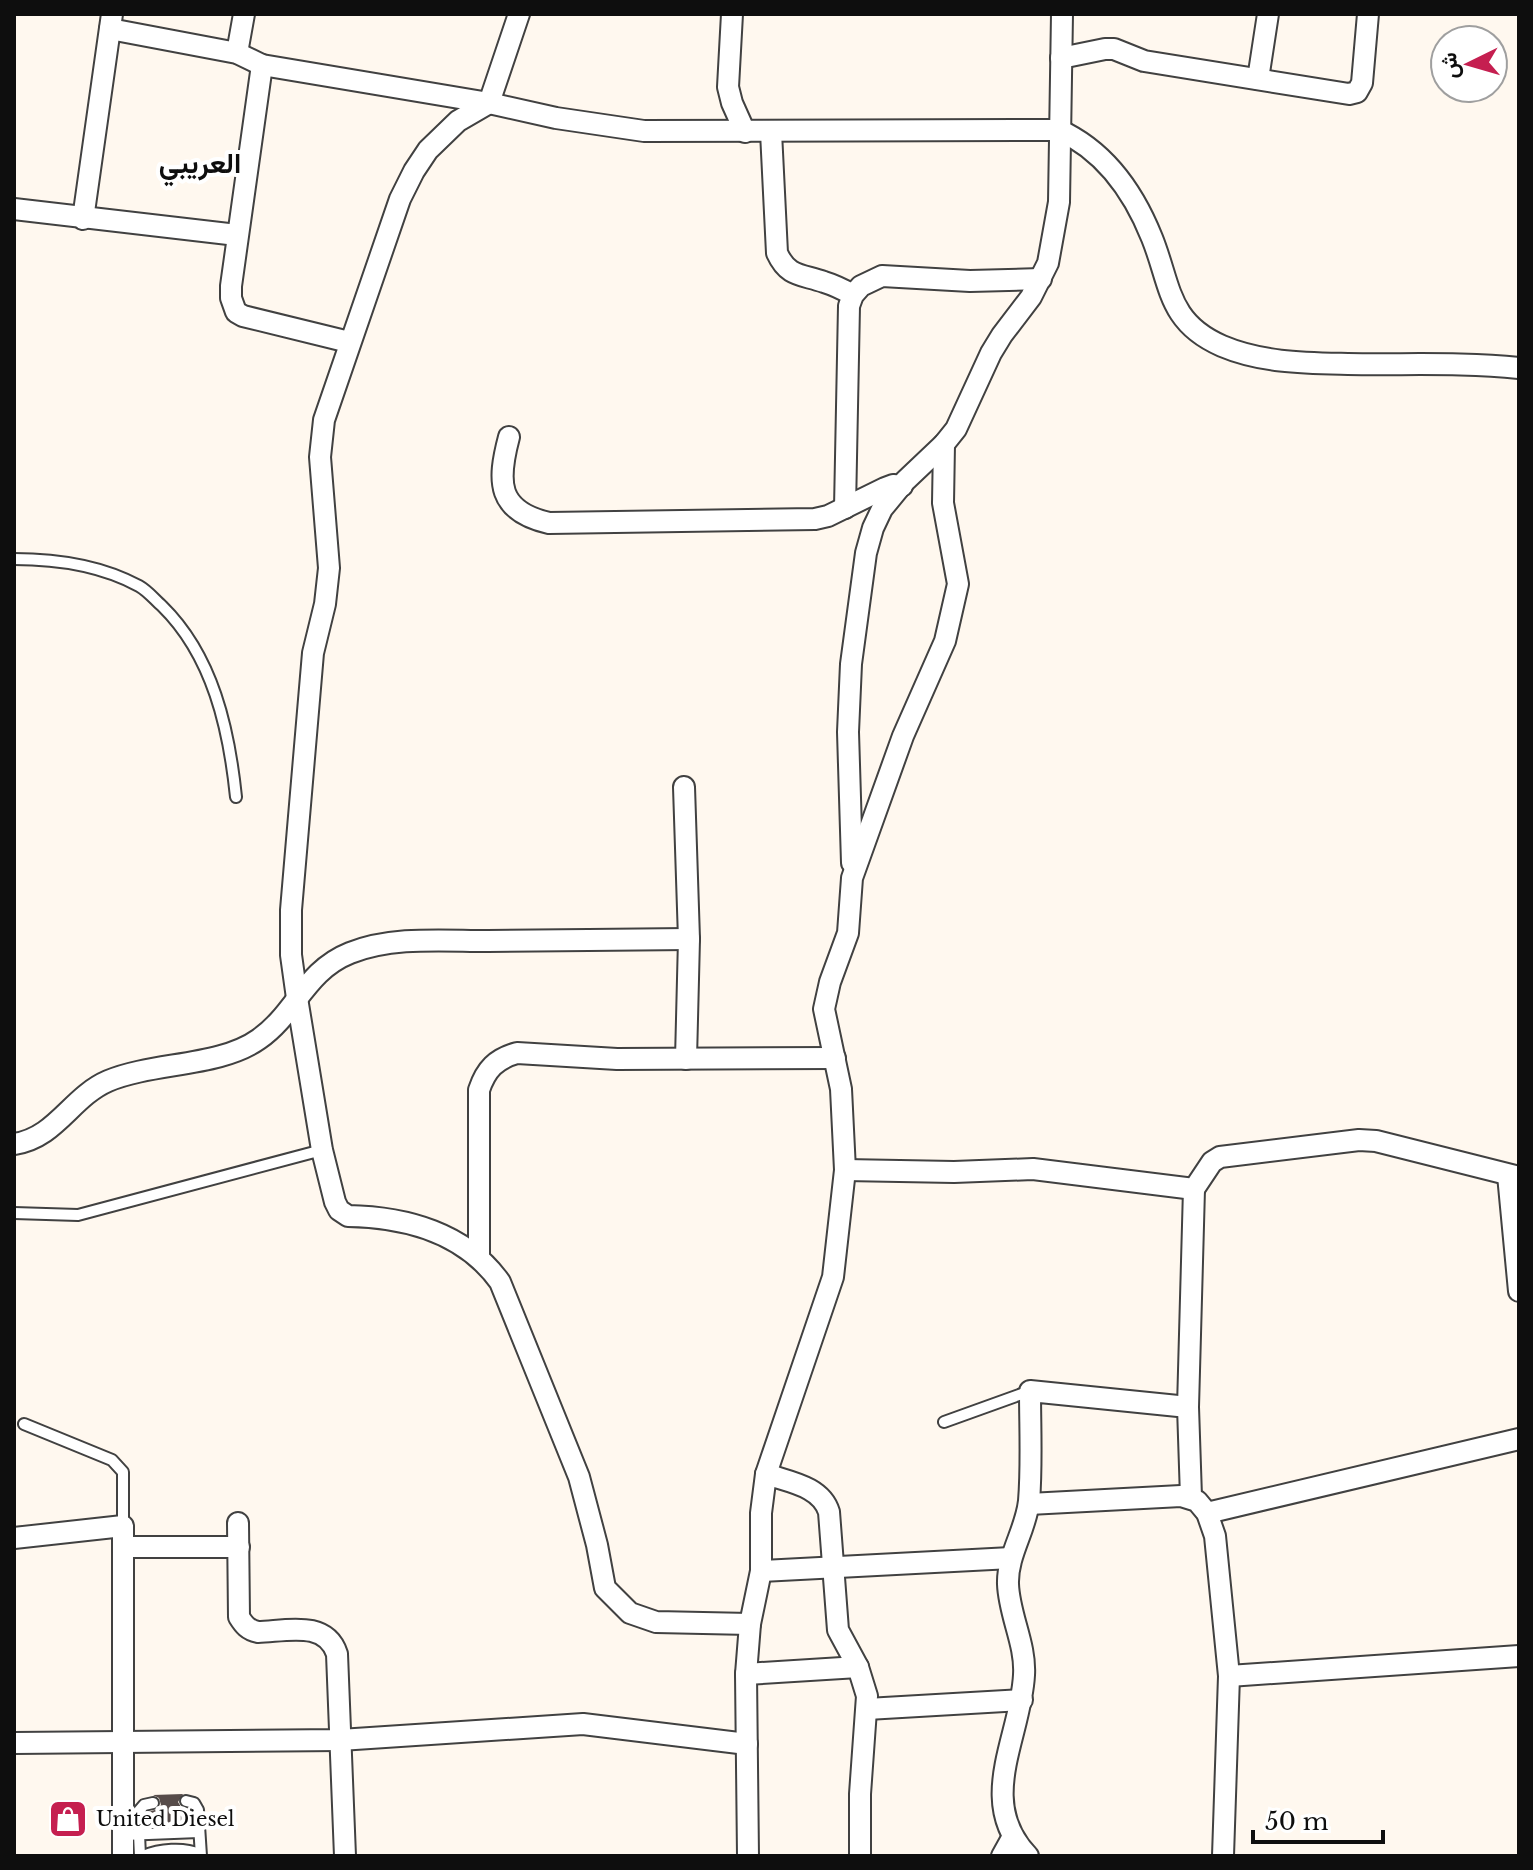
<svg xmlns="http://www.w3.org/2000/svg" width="1533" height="1870" font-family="'Libre Baskerville',Vazirmatn,serif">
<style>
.building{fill:#574c4a}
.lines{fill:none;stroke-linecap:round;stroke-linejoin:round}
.service-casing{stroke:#414141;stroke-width:14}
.minor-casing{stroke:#414141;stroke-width:24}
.service{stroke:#fff;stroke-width:10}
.minor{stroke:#fff;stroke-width:20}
.labels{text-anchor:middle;stroke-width:8;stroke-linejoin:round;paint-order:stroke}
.poi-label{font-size:20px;fill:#0e0e0e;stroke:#fff;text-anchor:start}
.district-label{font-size:28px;font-weight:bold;fill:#0e0e0e;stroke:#fff}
</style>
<rect width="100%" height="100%" fill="#fff8ef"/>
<path class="building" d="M183 1794 178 1802 181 1807 188 1810 189 1824 149 1826 148 1812 158 1809 161 1805 159 1798 153 1795Z"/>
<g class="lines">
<defs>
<g id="service">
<path d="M14 559C56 559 102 566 139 586 148 591 155 600 162 606 213 656 229 729 236 797"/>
<path d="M14 1213 78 1215 322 1150"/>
<path d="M944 1422 1030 1391"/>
<path d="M24 1424 112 1460 123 1472V1526"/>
<path d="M186 1801 194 1803 198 1810 201 1856"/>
<path d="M123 1835 199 1832"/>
<path d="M140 1856 138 1812 144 1805 153 1803"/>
<path d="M143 1856C160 1849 183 1847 200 1854"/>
</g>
<g id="minor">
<path d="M519 14 489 103 458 121 428 150 414 171 400 199 324 420 320 457 329 568 325 604 313 653 291 910V955L297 998 322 1150 335 1202 339 1210 348 1216C406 1217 465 1233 500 1282L579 1477 597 1545 605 1588 630 1613 656 1622 750 1624"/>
<path d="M732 14 728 87 732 103 745 132"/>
<path d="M110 29 237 53 262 65 489 103 556 118 644 131 1059 130C1105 151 1134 193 1152 238 1171 285 1167 322 1222 346 1262 363 1306 363 1348 364 1405 365 1463 362 1519 368"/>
<path d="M237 53 244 14"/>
<path d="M1061 58 1105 49H1114L1144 61 1349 94 1357 92 1362 83 1368 14"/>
<path d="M262 65 231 286V298L236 312 243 316 349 342"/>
<path d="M1258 79 1268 14"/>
<path d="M771 132 777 253C788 277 801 274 824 282 834 285 844 290 853 295"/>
<path d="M14 209 237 235"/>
<path d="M83 219 112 14"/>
<path d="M509 437C497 482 497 511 549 523L815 519 828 516 885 488 893 485 902 486"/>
<path d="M845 508 849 306 853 295 861 286 882 276 970 281 1041 279"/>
<path d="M684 787 689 939 686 1059"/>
<path d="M852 863 848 732 851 664 866 553 873 528 882 509 905 481 944 444 956 429 991 353 1002 335 1031 297 1048 263 1059 202 1062 14"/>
<path d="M14 1144C56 1138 71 1097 108 1081 153 1062 220 1067 259 1039 296 1013 305 971 350 953 393 936 443 941 488 941 555 940 622 940 689 939"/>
<path d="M845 1170 954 1172 1033 1169 1194 1189 1212 1162 1220 1157 1359 1140 1376 1141 1519 1177"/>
<path d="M1508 1175 1519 1291"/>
<path d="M479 1256V1090C486 1069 496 1059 517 1053L617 1059 835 1058"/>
<path d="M766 1474C789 1482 821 1486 829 1512L838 1630 858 1667 867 1696 860 1794V1856"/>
<path d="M1191 1497 1188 1407 1194 1189"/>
<path d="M1029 1504 1181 1496 1197 1501 1207 1513 1215 1536 1229 1676 1223 1856"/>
<path d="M1207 1513 1519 1439"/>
<path d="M238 1523 239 1617C244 1625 248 1630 258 1632 287 1631 326 1620 337 1654L345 1856"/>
<path d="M14 1538 123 1526V1856"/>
<path d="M123 1547H239"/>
<path d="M761 1571 1011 1558"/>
<path d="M746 1674 858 1667"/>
<path d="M1229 1676 1519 1656"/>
<path d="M867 1709 1022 1700"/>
<path d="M14 1743 340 1740 583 1724 747 1744"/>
<path d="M748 1856 746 1674 750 1624 761 1571V1513L766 1474 833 1277 845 1170 841 1089 824 1009 830 982 848 933 852 878 903 736 945 641 958 584 943 503 944 444"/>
<path d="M1002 1856 1012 1838"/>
<path d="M1028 1856C975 1801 1021 1737 1024 1675 1026 1644 1009 1615 1008 1584 1007 1555 1026 1530 1029 1501 1032 1465 1030 1427 1030 1391L1188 1407"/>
</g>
</defs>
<use href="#service" class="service-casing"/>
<use href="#minor" class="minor-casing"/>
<use href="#service" class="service"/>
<use href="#minor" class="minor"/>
</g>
<defs>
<symbol id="shop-square" viewBox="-11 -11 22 22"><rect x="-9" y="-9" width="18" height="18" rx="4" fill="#c51f50" stroke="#fff"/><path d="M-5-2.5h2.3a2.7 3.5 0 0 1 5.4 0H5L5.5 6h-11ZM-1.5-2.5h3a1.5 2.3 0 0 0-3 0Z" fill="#fff"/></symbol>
</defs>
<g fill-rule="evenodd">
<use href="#shop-square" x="46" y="1797" width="44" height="44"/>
</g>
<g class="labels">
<g class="poi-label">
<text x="96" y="1826">United Diesel</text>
</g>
<g class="district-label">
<text x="200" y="173">العريبي</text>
</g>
</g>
<rect width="1533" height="1870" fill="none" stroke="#0e0e0e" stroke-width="32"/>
<g transform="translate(1469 64) rotate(265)"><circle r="38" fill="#ffffff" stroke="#9f9f9f" stroke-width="2"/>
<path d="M0-6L14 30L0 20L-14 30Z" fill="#c51f50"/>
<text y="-12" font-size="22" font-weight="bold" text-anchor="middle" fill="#0e0e0e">ش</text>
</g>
<path d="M1253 1830v12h130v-12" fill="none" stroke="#0e0e0e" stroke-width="4"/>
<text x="1265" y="1830" font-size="24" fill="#0e0e0e" stroke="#ffffff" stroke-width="6" paint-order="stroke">50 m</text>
</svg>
